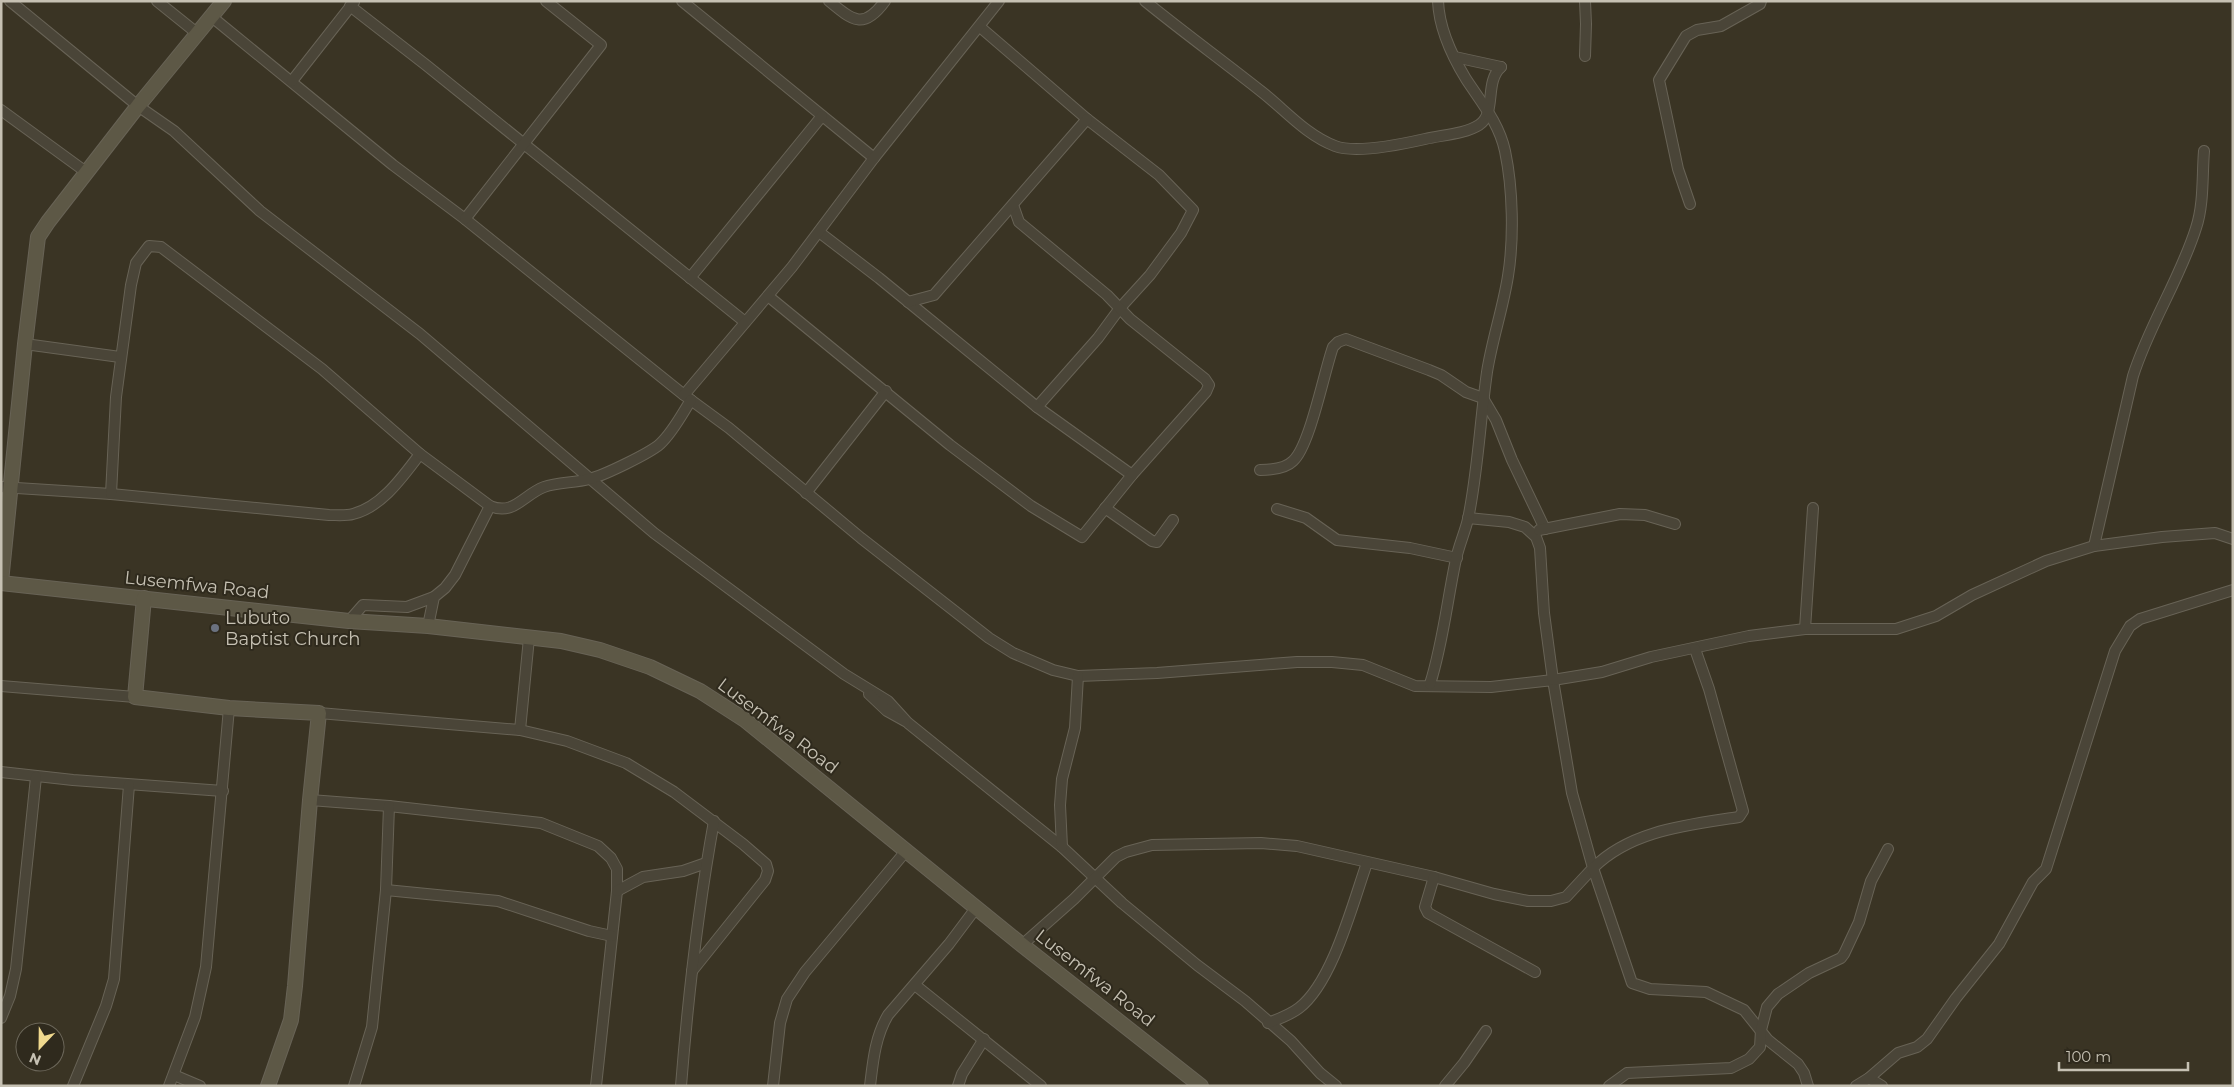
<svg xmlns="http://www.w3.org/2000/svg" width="2234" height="1087" font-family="Montserrat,sans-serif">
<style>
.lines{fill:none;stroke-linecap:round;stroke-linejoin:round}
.street-casing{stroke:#686356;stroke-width:12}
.secondary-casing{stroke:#686356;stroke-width:16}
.street{stroke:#4a4538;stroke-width:10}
.secondary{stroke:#5d5846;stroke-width:14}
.worship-dot{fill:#6b7280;stroke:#2f2a1d;stroke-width:2}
.labels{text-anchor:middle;stroke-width:4;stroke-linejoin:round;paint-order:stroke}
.street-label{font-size:18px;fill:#c6c1b3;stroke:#2f2a1d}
.poi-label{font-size:18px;fill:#c6c1b3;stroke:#2f2a1d;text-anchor:start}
</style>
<rect width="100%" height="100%" fill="#3a3424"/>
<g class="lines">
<defs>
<g id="street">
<path d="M10 1 138 106 174 131 260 211 420 334 654 533 844 674 888 701 908 723 1062 847 1122 903 1197 965 1245 1001 1291 1041 1320 1073 1336 1086"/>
<path d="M157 1 198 34"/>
<path d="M682 1 874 158"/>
<path d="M829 1C853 21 864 30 885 1"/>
<path d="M1145 1C1183 32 1223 61 1262 92 1285 110 1306 135 1335 146 1356 154 1403 144 1425 139 1442 135 1465 134 1479 125 1497 113 1484 82 1501 67"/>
<path d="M1585 1 1586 24 1585 56"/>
<path d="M350 6 426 65 745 322"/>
<path d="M212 17 393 165 465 219 684 395 729 428 861 538 989 638 1013 653 1053 670 1078 676 1157 673 1297 662H1332L1363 665 1415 686 1491 687 1553 680 1572 793 1593 868 1566 897 1551 901H1528L1494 894 1434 877 1297 846 1261 843 1152 845 1126 852 1116 857 1074 899 1022 945"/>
<path d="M980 27 1087 119 1159 175 1193 210 1181 233 1150 275 1120 308 1098 338 1037 407"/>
<path d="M1455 57 1501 67"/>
<path d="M292 81 354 2"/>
<path d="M1 110 86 172"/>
<path d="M1690 204 1678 169 1659 80 1686 36 1697 30 1721 26 1760 4 1761 1"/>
<path d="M465 219 601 45 546 1"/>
<path d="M819 232 879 278 1037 407 1132 475"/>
<path d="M690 278 822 116"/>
<path d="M768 296 950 445 1031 506 1082 537 1132 475 1206 392 1209 385 1205 379 1130 319 1107 295 1019 222 1013 205"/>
<path d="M908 302 934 295 1087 119"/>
<path d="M25 344 120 357"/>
<path d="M684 395 792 267 874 158 999 1"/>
<path d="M1260 470C1270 470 1285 469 1293 461 1310 446 1324 372 1333 347L1338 342 1346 339 1429 370 1441 375 1466 392 1483 398 1496 420 1512 460 1545 529"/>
<path d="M1 487 111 494 329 515C337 515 346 516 353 514 382 507 403 476 420 454"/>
<path d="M806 493 886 391"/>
<path d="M111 494 116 397 131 285 136 263 149 246 161 247 322 369 420 454 490 506C514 516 523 495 544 487 558 482 575 483 589 479 603 476 650 453 660 444 673 432 682 414 691 400"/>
<path d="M1105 508 1152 541 1157 542 1173 520"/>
<path d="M1277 509 1306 518 1337 540 1410 548 1457 558"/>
<path d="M1468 518 1509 522 1525 527 1536 537 1540 548 1544 613 1553 680 1602 672 1651 657 1749 636 1805 629H1896L1936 616 1972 595 2046 561 2094 546 2162 537 2215 533 2233 539"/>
<path d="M1539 530 1620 514 1645 515 1675 524"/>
<path d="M2094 546 2133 376C2149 325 2180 279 2196 228 2204 204 2202 176 2204 151"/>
<path d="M349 621 363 605 407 607 434 597"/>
<path d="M428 626 434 597 445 588 455 575 490 506"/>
<path d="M1805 629 1813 508"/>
<path d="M1695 649 1709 689 1743 811 1739 817C1688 825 1631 830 1593 868L1632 983 1650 989 1706 992 1744 1010 1768 1040 1798 1064 1804 1073 1808 1086"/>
<path d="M1430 684C1443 643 1447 601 1456 559 1459 545 1465 532 1468 519 1478 471 1480 421 1487 372 1492 340 1503 308 1508 276 1514 239 1513 189 1505 151 1499 123 1481 102 1466 79 1452 56 1439 28 1438 1"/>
<path d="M1 686 135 697"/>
<path d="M869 694 887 711 905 721"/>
<path d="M319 713 520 730 567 741 626 763 674 792 743 844 766 864 768 871 765 880 692 971"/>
<path d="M520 730 529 638"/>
<path d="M1 772 73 780 223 791"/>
<path d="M310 800 389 806 541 823 598 846 611 858 617 869V891L596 1086"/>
<path d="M1062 847 1060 805 1062 779 1075 728 1078 676"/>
<path d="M1434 877 1425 907 1428 913 1535 972"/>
<path d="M386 890 498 901 589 931 612 936"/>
<path d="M617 891 643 877 683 871 706 863"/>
<path d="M915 985 1041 1086"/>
<path d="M1 1018 10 996 16 969 36 777"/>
<path d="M1268 1023C1279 1019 1290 1015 1299 1008 1333 982 1353 902 1367 863"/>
<path d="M174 1075 200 1086"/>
<path d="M1869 1078 1882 1086"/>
<path d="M73 1086 106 1006 114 979 129 785"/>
<path d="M169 1086 195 1017 206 967 229 708"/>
<path d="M354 1086 372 1027 386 890 389 806"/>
<path d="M681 1086C688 997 698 909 714 821"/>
<path d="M773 1086 780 1023 787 999 805 972 906 851"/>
<path d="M870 1086C873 1061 875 1037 888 1015L949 944 976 908"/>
<path d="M958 1086 962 1074 984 1039"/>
<path d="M1445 1086 1464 1063 1486 1031"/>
<path d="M1609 1086 1627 1073 1731 1068 1749 1059 1760 1047 1761 1030 1767 1007 1778 994 1809 973 1841 958 1844 954 1859 922 1871 881 1888 849"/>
<path d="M1856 1086 1869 1078 1898 1053 1917 1047 1927 1039 1956 998 1999 944 2033 882 2046 869 2115 651 2130 626 2140 619 2233 590"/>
</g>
<g id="secondary">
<path d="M1 582 25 344 38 237 48 222 138 106 224 1"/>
<path d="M1 583 349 621 428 626 561 641 600 650 650 667 700 691 745 720 1022 945 1201 1086"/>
<path d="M144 598 135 697 229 708 319 713 310 800 295 986 291 1020 268 1086"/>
</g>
</defs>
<use href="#street" class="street-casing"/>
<use href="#secondary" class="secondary-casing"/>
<use href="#street" class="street"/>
<use href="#secondary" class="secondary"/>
</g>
<circle class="worship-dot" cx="215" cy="628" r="5"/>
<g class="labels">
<g class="street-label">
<text transform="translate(197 585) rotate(6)" y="6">Lusemfwa Road</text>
<text transform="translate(778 726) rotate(37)" y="6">Lusemfwa Road</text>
<text transform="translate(1095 978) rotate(38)" y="6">Lusemfwa Road</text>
</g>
<g class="poi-label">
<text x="225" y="624">Lubuto<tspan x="225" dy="21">Baptist Church</tspan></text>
</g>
</g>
<rect width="2234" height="1087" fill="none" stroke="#c6c1b3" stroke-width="5"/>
<g transform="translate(40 1047) rotate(202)"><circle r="24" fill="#2f2a1d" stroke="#6b6659"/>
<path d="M0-4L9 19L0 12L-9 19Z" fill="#f0d98e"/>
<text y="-8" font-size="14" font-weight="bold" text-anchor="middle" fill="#c6c1b3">N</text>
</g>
<path d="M2059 1062v8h129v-8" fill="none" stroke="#c6c1b3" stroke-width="2.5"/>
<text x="2066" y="1062" font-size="15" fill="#c6c1b3" stroke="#2f2a1d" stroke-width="4" paint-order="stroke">100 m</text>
</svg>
